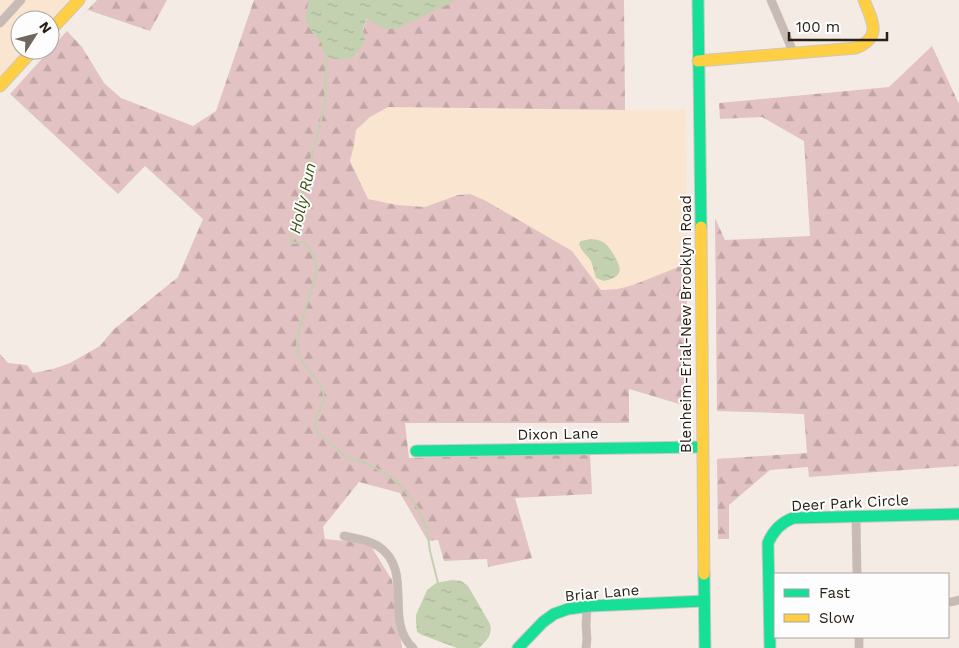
<svg xmlns="http://www.w3.org/2000/svg" width="959" height="648" font-family="'Work Sans',sans-serif">
<style>
.built{fill:#f9e5d0}
.forest{fill:url(#forest-firs)}
.water{fill:url(#water-ripples)}
.lines{fill:none;stroke-linecap:round;stroke-linejoin:round}
.stream{stroke:#c4d1b0;stroke-width:2}
.street-casing{stroke:#cec7c1;stroke-width:9}
.fast-casing{stroke:#cec7c1;stroke-width:13}
.slow-casing{stroke:#cec7c1;stroke-width:13}
.street{stroke:#c8bab4;stroke-width:8}
.fast{stroke:#16e098;stroke-width:11}
.slow{stroke:#ffcf43;stroke-width:11}
.labels{text-anchor:middle;stroke-width:4;stroke-linejoin:round;paint-order:stroke}
.street-label{font-size:15px;fill:#282016;stroke:#fdfdfd}
.water-label{font-size:16px;font-style:italic;fill:#3b5415;stroke:#fdfdfd}
</style>
<defs>
<pattern id="forest-firs" width="22" height="20" patternUnits="userSpaceOnUse" patternTransform="scale(1.25)"><rect width="22" height="20" fill="#e2c2c2"/><path d="M5 1l3.5 6h-7zM16 11l3.5 6h-7z" fill="#c2a6a6"/></pattern>
<pattern id="water-ripples" width="26" height="14" patternUnits="userSpaceOnUse" patternTransform="scale(1.25)"><rect width="26" height="14" fill="#c4d1b0"/><path d="M2 4q2-2 4 0t4 0M15 11q2-2 4 0t4 0" fill="none" stroke="#a8b397"/></pattern>
</defs>
<rect width="100%" height="100%" fill="#f4ece4"/>
<g class="built">
<path d="M0 0H71L50 23V20H20V50H25L0 77Z"/>
<path d="M388 107 582 110 686 109 687 257 676 268 633 285 618 289 601 290 572 251 458 195 425 207 397 205 368 199 350 161 354 145 356 130 370 117Z"/>
</g>
<g class="forest">
<path d="M97 0H167L150 31 88 10 79 19Z"/>
<path d="M254 0H313L356 55 367 18 449 0H624L625 110 388 107 370 117 356 130 354 145 350 161 368 199 397 205 425 207 458 195 470 194 486 201 572 251 601 290 618 289 633 285 676 268 687 257 686 406 629 389V423H405L409 458 590 453 592 494 515 498 532 558 488 567 487 559 444 561 438 540 428 541 400 493 359 482 323 527 325 539 369 543 392 580 402 648H0V354L8 363 27 365 33 373 53 369 70 363 100 346 113 330 178 277 203 219 145 166 118 194 10 94 67 31 82 47 104 83 121 98 193 126 216 111Z"/>
<path d="M932 46 959 104V466L809 477 808 467 770 470 729 505V539H718L717 459 807 453 804 414 717 411 715 218 725 240 810 236 804 141 762 117 720 119 719 103 889 87Z"/>
</g>
<g class="water">
<path d="M309 0H453L449 4 396 29H386L379 27 367 18C366 21 364 26 363 30 363 31 365 36 365 37 365 43 359 51 355 55 349 62 327 61 323 52 322 50 322 46 322 44L308 26 305 19Z"/>
<path d="M591 239C595 239 599 240 603 242 609 245 623 267 619 273 616 278 609 280 604 281L596 278C594 272 593 267 591 261 587 255 581 251 579 244L581 241Z"/>
<path d="M452 580 461 581 468 586 490 624C493 635 487 640 479 648H457L422 635 417 632 416 622V615L427 590 436 583Z"/>
</g>
<g class="lines">
<path class="stream" d="M327 55 326 60 325 104 291 239 292 243 302 242 307 245 314 256 317 270 298 334C297 343 296 352 301 360 307 370 324 385 324 397 323 411 309 419 318 433L346 457 368 464 391 477 404 490 418 508 427 529 430 551 438 583"/>
<defs>
<g id="street">
<path d="M771 0 794 54"/>
<path d="M0 23 21 0"/>
<path d="M856 517 857 574"/>
<path d="M344 536C355 538 368 540 378 546 415 570 383 621 413 648"/>
<path d="M951 602 959 600"/>
<path d="M859 637V648"/>
<path d="M586 648 587 639 586 625 587 607"/>
</g>
<g id="fast">
<path d="M698 0 701 227"/>
<path d="M416 451 702 447"/>
<path d="M704 574 705 648"/>
<path d="M518 648 543 622 554 614 568 609 590 606 704 601"/>
<path d="M770 648 768 543C773 531 780 523 793 518L959 514"/>
</g>
<g id="slow">
<path d="M50 31 79 0"/>
<path d="M698 61 856 48C883 37 872 21 864 0"/>
<path d="M0 86 33 50"/>
<path d="M701 227 704 574"/>
</g>
</defs>
<use href="#street" class="street-casing"/>
<use href="#fast" class="fast-casing"/>
<use href="#slow" class="slow-casing"/>
<use href="#street" class="street"/>
<use href="#fast" class="fast"/>
<use href="#slow" class="slow"/>
</g>
<g class="labels">
<g class="street-label">
<text transform="translate(686 324) rotate(-90)" y="5">Blenheim-Erial-New Brooklyn Road</text>
<text transform="translate(558 434) rotate(-1)" y="5">Dixon Lane</text>
<text transform="translate(850 503) rotate(-3)" y="5">Deer Park Circle</text>
<text transform="translate(602 593) rotate(-5)" y="5">Briar Lane</text>
</g>
<g class="water-label">
<text transform="translate(302 198) rotate(-77)" y="6">Holly Run</text>
</g>
</g>
<rect x="774" y="573" width="175" height="65" fill="#fdfdfd" stroke="#a8a5a1"/>
<rect x="784" y="589" width="25" height="8" fill="#16e098" stroke="#a8a5a1"/>
<text x="819" y="598" font-size="15" fill="#282016">Fast</text>
<rect x="784" y="614" width="25" height="8" fill="#ffcf43" stroke="#a8a5a1"/>
<text x="819" y="623" font-size="15" fill="#282016">Slow</text>
<g transform="translate(35 35) rotate(54)"><circle r="24" fill="#fdfdfd" stroke="#a8a5a1"/>
<path d="M0-4L9 19L0 12L-9 19Z" fill="#6f675e"/>
<text y="-8" font-size="14" font-weight="bold" text-anchor="middle" fill="#282016">N</text>
</g>
<path d="M789 32v8h98v-8" fill="none" stroke="#282016" stroke-width="2.5"/>
<text x="796" y="32" font-size="15" fill="#282016" stroke="#fdfdfd" stroke-width="4" paint-order="stroke">100 m</text>
</svg>
